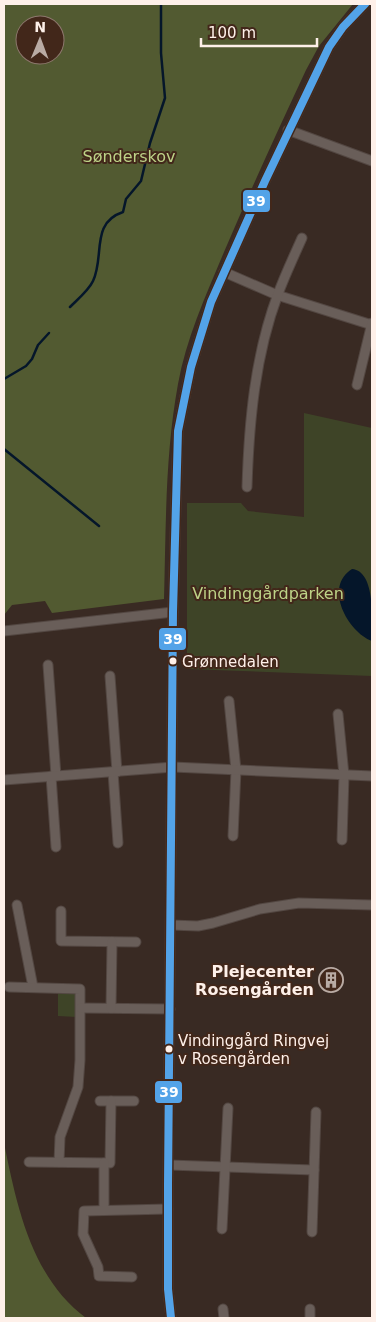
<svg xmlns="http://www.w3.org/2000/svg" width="376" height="1322" font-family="'DejaVu Sans',sans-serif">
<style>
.green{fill:#3e4427}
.forest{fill:#525a31;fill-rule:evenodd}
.water{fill:#05162a}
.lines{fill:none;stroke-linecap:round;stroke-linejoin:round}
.stream{stroke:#05162a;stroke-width:2.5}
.minor-casing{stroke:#534742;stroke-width:11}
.minor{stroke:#695e59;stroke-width:9}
.bus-1-casing{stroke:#42271a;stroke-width:11}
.bus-1{stroke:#53a3e8;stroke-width:8}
.bus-dot{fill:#fef0e9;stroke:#42271a;stroke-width:2}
.labels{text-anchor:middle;stroke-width:4;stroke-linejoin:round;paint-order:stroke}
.bus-label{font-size:15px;fill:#fef0e9;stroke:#42271a;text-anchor:start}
.park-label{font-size:16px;fill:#bdd287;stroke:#42271a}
.poi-label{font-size:16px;font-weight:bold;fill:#fef0e9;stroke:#42271a;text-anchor:end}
.line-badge{stroke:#42271a;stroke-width:2}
.badge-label{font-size:14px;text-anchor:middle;font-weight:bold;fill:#fff}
</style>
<rect width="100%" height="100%" fill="#392a23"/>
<g class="green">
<path d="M304 413 372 428V676L187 669V503H241L248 511 304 517Z"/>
<path d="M58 991 75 993 78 997 77 1017 58 1016Z"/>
</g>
<g class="forest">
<path d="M4 4H353L319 46 306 70C278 130 250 191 224 252 206 295 186 339 178 384 165 455 166 527 164 599L52 613 45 601 12 605 4 615ZM25 25H55V55H25Z"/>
<path d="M4 1143C17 1206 31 1277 86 1318H4Z"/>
</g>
<path class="water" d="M352 569C376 571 372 621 372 641 348 632 323 587 352 569Z"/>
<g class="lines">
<g class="stream">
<path d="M70 307C77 300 89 290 93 281 105 256 90 223 123 212L126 199 141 181 150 143 165 98 161 53V4"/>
<path d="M4 379 26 366 32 359 38 345 49 333"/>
<path d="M4 449 99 526"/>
</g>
<defs>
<g id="minor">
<path d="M288 130 372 161"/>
<path d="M224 272 277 295 372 325"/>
<path d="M357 385 372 323"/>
<path d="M247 487C249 422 255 355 278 294 285 275 294 256 302 238"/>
<path d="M4 631 173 612"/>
<path d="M48 665 56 776"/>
<path d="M110 676 117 772"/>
<path d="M229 701 236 770 233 836"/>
<path d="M338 714 344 775 342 840"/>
<path d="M113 772 118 843"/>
<path d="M51 776 56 847"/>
<path d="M4 780 173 767 372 776"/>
<path d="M17 905 33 987"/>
<path d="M61 911V941L136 942"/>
<path d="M171 925 198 926 213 923 260 909 299 903 372 905"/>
<path d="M9 987 80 989V1060L78 1087 60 1137 59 1162"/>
<path d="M81 1008 170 1009"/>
<path d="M111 1008 112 942"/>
<path d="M100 1101H134"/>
<path d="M29 1162 110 1163 111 1101"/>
<path d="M104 1163V1210"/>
<path d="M169 1165 314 1170"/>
<path d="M222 1229 228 1108"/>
<path d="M312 1232 316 1112"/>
<path d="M132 1277 99 1276 98 1267 83 1234 84 1211 168 1209"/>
<path d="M223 1309 224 1318"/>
<path d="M310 1309V1318"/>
<path d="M171 1318 168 1289V1184L173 612 178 431 191 367 211 302 265 181 329 47 343 27 365 4"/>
</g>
</defs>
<use href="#minor" class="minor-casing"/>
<use href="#minor" class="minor"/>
<defs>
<path id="bus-1" d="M171 1318 168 1289V1184L173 612 178 431 191 367 211 302 265 181 329 47 343 27 365 4"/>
</defs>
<use href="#bus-1" class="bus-1-casing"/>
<use href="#bus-1" class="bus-1"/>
</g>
<defs>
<symbol id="building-ring" viewBox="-11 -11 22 22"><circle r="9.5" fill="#42271a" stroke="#b9aba4" stroke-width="1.5"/><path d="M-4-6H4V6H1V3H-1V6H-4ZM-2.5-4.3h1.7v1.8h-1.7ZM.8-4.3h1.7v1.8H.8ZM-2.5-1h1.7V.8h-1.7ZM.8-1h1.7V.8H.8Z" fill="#b9aba4"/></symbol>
</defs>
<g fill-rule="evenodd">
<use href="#building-ring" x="317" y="966" width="28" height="28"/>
</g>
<g class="bus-dot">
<circle cx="173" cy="661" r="4.5"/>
<circle cx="169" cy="1049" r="4.5"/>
</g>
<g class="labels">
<g class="bus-label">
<text x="182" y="667">Grønnedalen</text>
<text x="178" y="1046">Vindinggård Ringvej<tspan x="178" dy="18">v Rosengården</tspan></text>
</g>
<g class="park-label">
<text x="129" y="162">Sønderskov</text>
<text x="268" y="599">Vindinggårdparken</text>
</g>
<g class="poi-label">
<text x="314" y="977">Plejecenter<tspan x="314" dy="18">Rosengården</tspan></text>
</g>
</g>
<g class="line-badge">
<rect x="242" y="189" width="29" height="24" rx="5" fill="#53a3e8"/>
<rect x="158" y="627" width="29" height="24" rx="5" fill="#53a3e8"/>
<rect x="154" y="1080" width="29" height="24" rx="5" fill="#53a3e8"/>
</g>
<g class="badge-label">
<text x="256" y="206">39</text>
<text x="173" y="644">39</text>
<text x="169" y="1097">39</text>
</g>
<rect width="376" height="1322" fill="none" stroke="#fef0e9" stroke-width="10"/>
<g transform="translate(40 40) rotate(1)"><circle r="24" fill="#42271a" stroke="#8d776d"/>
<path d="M0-4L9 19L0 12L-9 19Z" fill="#b9aba4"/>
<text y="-8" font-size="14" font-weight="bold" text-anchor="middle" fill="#fef0e9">N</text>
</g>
<path d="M201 38v8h116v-8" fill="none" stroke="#fef0e9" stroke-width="2.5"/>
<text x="208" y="38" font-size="15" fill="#fef0e9" stroke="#42271a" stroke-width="4" paint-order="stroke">100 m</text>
</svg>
